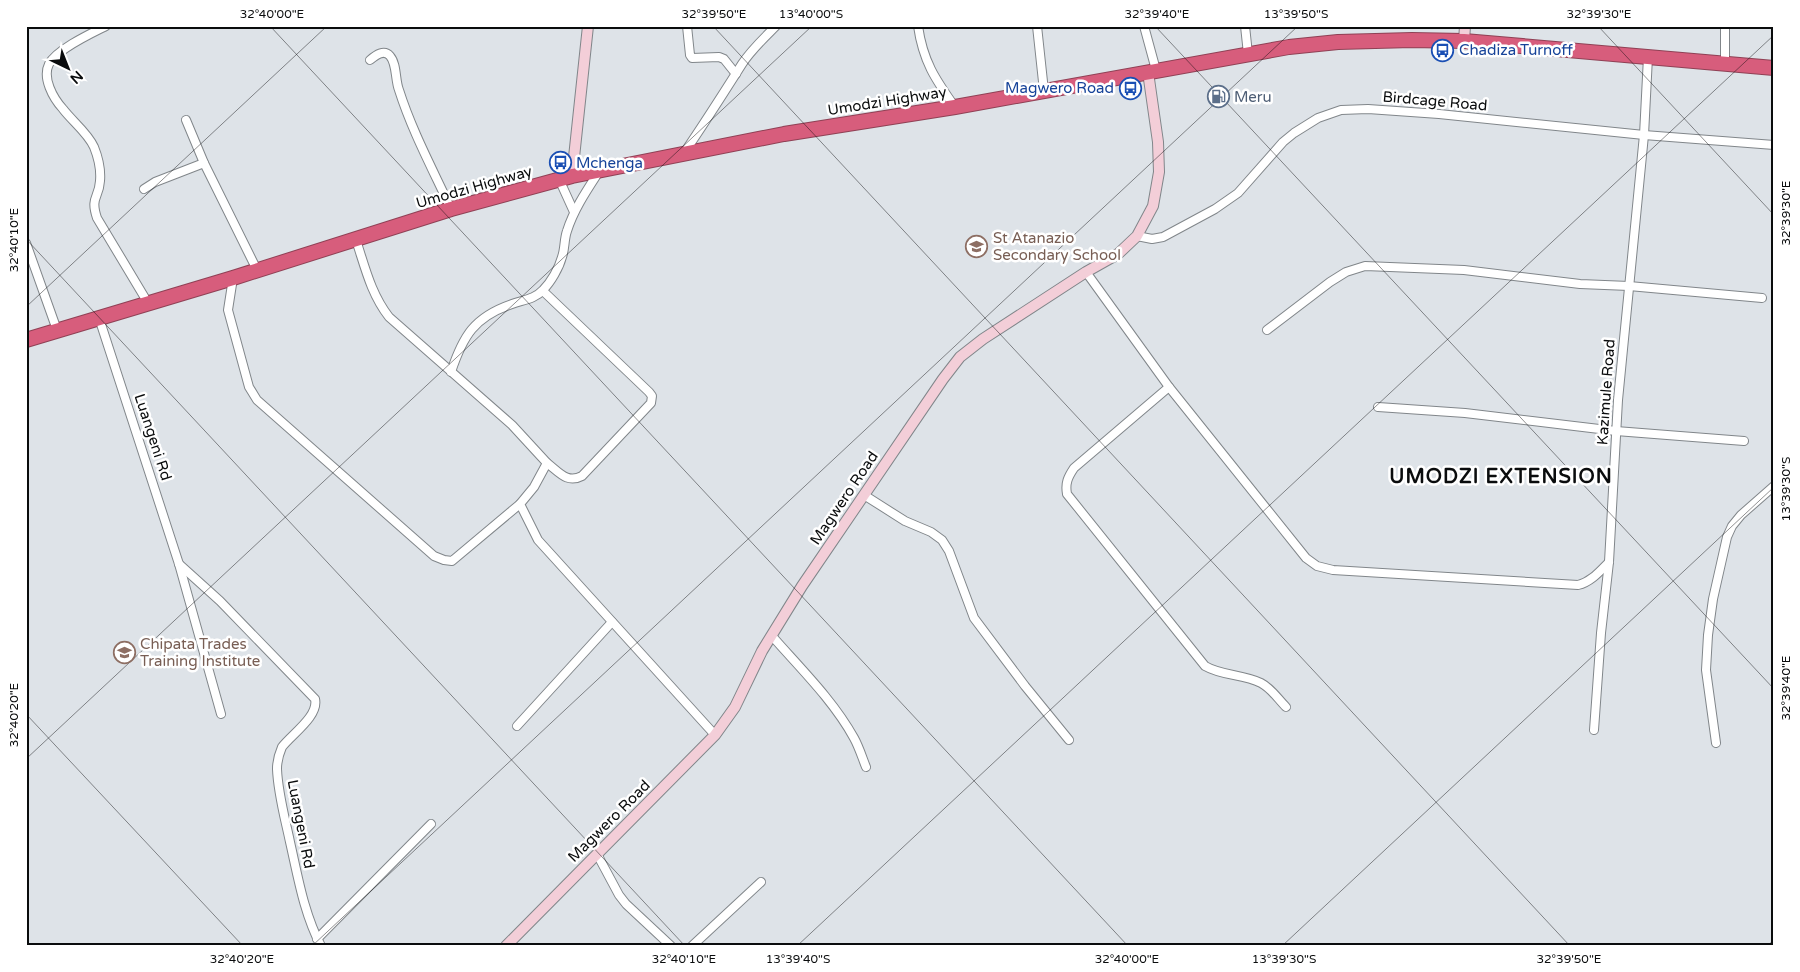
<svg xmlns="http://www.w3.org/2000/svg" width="1800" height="972" font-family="'Varela Round',sans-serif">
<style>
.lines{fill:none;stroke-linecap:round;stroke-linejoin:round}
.street-casing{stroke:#81868a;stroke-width:10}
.secondary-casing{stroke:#81868a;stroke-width:12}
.highway-casing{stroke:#8f4155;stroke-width:16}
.street{stroke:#fff;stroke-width:8}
.secondary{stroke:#f3ced8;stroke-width:10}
.highway{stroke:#d75d7c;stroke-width:14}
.ticks{fill:none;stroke:#0a0c0d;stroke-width:1;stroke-opacity:0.45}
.labels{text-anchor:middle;stroke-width:5;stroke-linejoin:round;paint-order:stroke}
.transit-label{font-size:15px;fill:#164399;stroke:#fff;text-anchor:start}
.service-label{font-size:15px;fill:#4e5e75;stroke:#fff;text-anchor:start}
.street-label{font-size:15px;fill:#0a0c0d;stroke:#fff}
.education-label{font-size:15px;fill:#785e54;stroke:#fff;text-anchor:start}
.district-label{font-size:20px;font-weight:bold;letter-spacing:1px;fill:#0a0c0d;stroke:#fff}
.neatline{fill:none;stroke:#0a0c0d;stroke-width:2}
.ticks-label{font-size:12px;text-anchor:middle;fill:#0a0c0d}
</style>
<rect width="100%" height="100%" fill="#dee3e8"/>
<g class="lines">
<defs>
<g id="street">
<path d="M106 26C92 33 57 49 49 64 42 78 53 98 63 109 72 121 88 133 94 147 98 157 101 170 100 181 99 198 90 197 97 218L148 303"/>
<path d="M687 26 690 55 692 58 719 57 724 59 736 74"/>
<path d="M918 26C923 61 935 79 955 107"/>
<path d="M1037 26 1044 91"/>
<path d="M1144 26 1156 70"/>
<path d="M1245 26 1248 54"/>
<path d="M1725 26V64"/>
<path d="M370 60C376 55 384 49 390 56 397 64 395 80 399 90 412 131 433 170 451 209"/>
<path d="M186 120 204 163 257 270"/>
<path d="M684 153C704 124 723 94 742 64 751 50 764 38 776 26"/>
<path d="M559 179 574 212"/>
<path d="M144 189 155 182 204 163"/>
<path d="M1137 236 1152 239 1163 237 1215 209 1238 193 1283 142 1294 133 1318 118 1341 110 1368 109 1439 114 1644 135 1774 145"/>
<path d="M356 240C365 267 371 294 389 317L512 425 547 463 534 487 520 504 538 540 715 735"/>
<path d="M26 243 57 330"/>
<path d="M1086 272 1169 387 1306 558 1317 566 1333 570 1578 585C1591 582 1600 571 1609 562"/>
<path d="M233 278 228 310 249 387 257 400 434 556 444 560 452 561 520 504"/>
<path d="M543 291 649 392 652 396 651 403 582 476C567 484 559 472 547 463"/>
<path d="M99 318 179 564 221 714"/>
<path d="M1267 330 1330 282 1346 272 1365 266 1464 270 1580 284 1629 286 1762 298"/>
<path d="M451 372C463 336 474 317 512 304 523 300 535 299 543 290 551 282 559 268 562 257 565 249 564 239 567 231 574 209 587 190 600 170"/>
<path d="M1169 387 1074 468C1068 477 1065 483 1067 494L1205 666C1222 676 1243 674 1261 683 1271 688 1278 699 1286 707"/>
<path d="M1378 407 1465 413 1616 431 1744 441"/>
<path d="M864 495 905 521 931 532 942 540 949 551 974 618 1025 686 1069 740"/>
<path d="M179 564 220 601 315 699C319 716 292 734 282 747 279 754 277 761 277 769 278 794 285 818 290 842 298 877 304 914 321 946"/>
<path d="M772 636C800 668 833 700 854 738 859 747 862 757 866 767"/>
<path d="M517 726 612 622"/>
<path d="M1594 730 1601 633 1609 562 1618 400 1644 135 1648 57"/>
<path d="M1716 743 1706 670 1708 635 1713 599 1727 537 1732 526 1741 515 1774 486"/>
<path d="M597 854 619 895 626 904 671 946"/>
<path d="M317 939 431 824"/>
<path d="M692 946 761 882"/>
</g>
<g id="secondary">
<path d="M1464 41 1465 26"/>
<path d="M572 176 588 26"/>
<path d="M506 946 715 735 735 707 762 651 802 586 943 379 960 357 983 339 1086 272 1118 254 1137 236 1153 206 1159 172 1158 142 1148 72"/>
</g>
<path id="highway" d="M26 340 233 278 451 209 572 176 784 134 955 107 1289 47 1338 42 1412 40 1464 41 1774 68"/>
</defs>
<use href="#street" class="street-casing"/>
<use href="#secondary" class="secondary-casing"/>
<use href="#highway" class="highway-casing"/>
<use href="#street" class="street"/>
<use href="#secondary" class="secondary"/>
<use href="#highway" class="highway"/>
</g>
<path class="ticks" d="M270 26 1128 946M713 26 1570 946M1155 26 1774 689M1598 26 1774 215M26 239 685 946M26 307 327 26M26 714 243 946M26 759 812 26M312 946 1298 26M797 946 1774 35M1282 946 1774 487M1767 946 1774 940"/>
<defs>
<symbol id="bus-ring" viewBox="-11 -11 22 22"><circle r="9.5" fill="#fff" stroke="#1a4fb4" stroke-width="1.5"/><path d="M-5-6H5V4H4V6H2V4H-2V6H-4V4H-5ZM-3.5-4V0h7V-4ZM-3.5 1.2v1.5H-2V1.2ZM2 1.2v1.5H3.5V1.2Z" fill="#1a4fb4"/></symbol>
<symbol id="fuel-ring" viewBox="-11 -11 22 22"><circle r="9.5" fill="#fff" stroke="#5c6f8a" stroke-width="1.5"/><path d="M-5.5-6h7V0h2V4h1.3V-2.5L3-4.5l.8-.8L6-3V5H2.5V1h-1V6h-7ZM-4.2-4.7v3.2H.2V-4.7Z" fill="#5c6f8a"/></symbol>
<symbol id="school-ring" viewBox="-11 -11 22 22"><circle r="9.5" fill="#fff" stroke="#8d6e63" stroke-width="1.5"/><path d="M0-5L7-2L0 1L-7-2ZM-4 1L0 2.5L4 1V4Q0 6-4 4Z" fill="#8d6e63"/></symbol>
</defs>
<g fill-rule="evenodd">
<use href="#bus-ring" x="1430" y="38" width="25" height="25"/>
<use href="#bus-ring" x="1118" y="76" width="25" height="25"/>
<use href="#fuel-ring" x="1206" y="84" width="25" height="25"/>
<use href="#bus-ring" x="548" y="150" width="25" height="25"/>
<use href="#school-ring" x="964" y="234" width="25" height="25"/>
<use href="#school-ring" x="112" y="640" width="25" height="25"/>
</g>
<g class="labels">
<g class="transit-label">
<text x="1459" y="55">Chadiza Turnoff</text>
<text x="1114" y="93" text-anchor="end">Magwero Road</text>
<text x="576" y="168">Mchenga</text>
</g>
<g class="service-label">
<text x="1234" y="102">Meru</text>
</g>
<g class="street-label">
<text transform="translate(887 101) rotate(-9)" y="5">Umodzi Highway</text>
<text transform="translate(1435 101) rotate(5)" y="5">Birdcage Road</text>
<text transform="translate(474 187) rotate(-16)" y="5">Umodzi Highway</text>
<text transform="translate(1606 392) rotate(-86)" y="5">Kazimule Road</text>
<text transform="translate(153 437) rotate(72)" y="5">Luangeni Rd</text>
<text transform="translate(844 498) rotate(-56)" y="5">Magwero Road</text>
<text transform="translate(609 821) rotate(-45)" y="5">Magwero Road</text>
<text transform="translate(301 824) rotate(79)" y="5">Luangeni Rd</text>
</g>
<g class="education-label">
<text x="993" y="243">St Atanazio<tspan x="993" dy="17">Secondary School</tspan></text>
<text x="140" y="649">Chipata Trades<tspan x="140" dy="17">Training Institute</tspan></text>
</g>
<g class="district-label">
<text x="1501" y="483">UMODZI EXTENSION</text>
</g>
</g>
<rect width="1800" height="972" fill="none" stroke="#ffffff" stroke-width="55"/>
<g transform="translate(68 68) rotate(137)" stroke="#ffffff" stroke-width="4" paint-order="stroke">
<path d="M0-4L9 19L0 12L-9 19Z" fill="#0a0c0d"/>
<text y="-8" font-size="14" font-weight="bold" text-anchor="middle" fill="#0a0c0d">N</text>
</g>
<rect x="28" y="28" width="1744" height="916" class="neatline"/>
<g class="ticks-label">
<text x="272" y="18">32°40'00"E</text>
<text x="714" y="18">32°39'50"E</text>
<text x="811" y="18">13°40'00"S</text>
<text x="1157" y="18">32°39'40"E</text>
<text x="1296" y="18">13°39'50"S</text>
<text x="1599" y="18">32°39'30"E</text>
<text transform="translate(1786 213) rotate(-90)" y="4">32°39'30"E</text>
<text transform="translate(14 240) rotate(-90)" y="4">32°40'10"E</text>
<text transform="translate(1786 489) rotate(-90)" y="4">13°39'30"S</text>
<text transform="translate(1786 688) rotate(-90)" y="4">32°39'40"E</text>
<text transform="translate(14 715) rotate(-90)" y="4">32°40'20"E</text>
<text x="242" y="963">32°40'20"E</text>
<text x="684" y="963">32°40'10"E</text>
<text x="798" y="963">13°39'40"S</text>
<text x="1127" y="963">32°40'00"E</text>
<text x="1284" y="963">13°39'30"S</text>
<text x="1569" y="963">32°39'50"E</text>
</g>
</svg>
